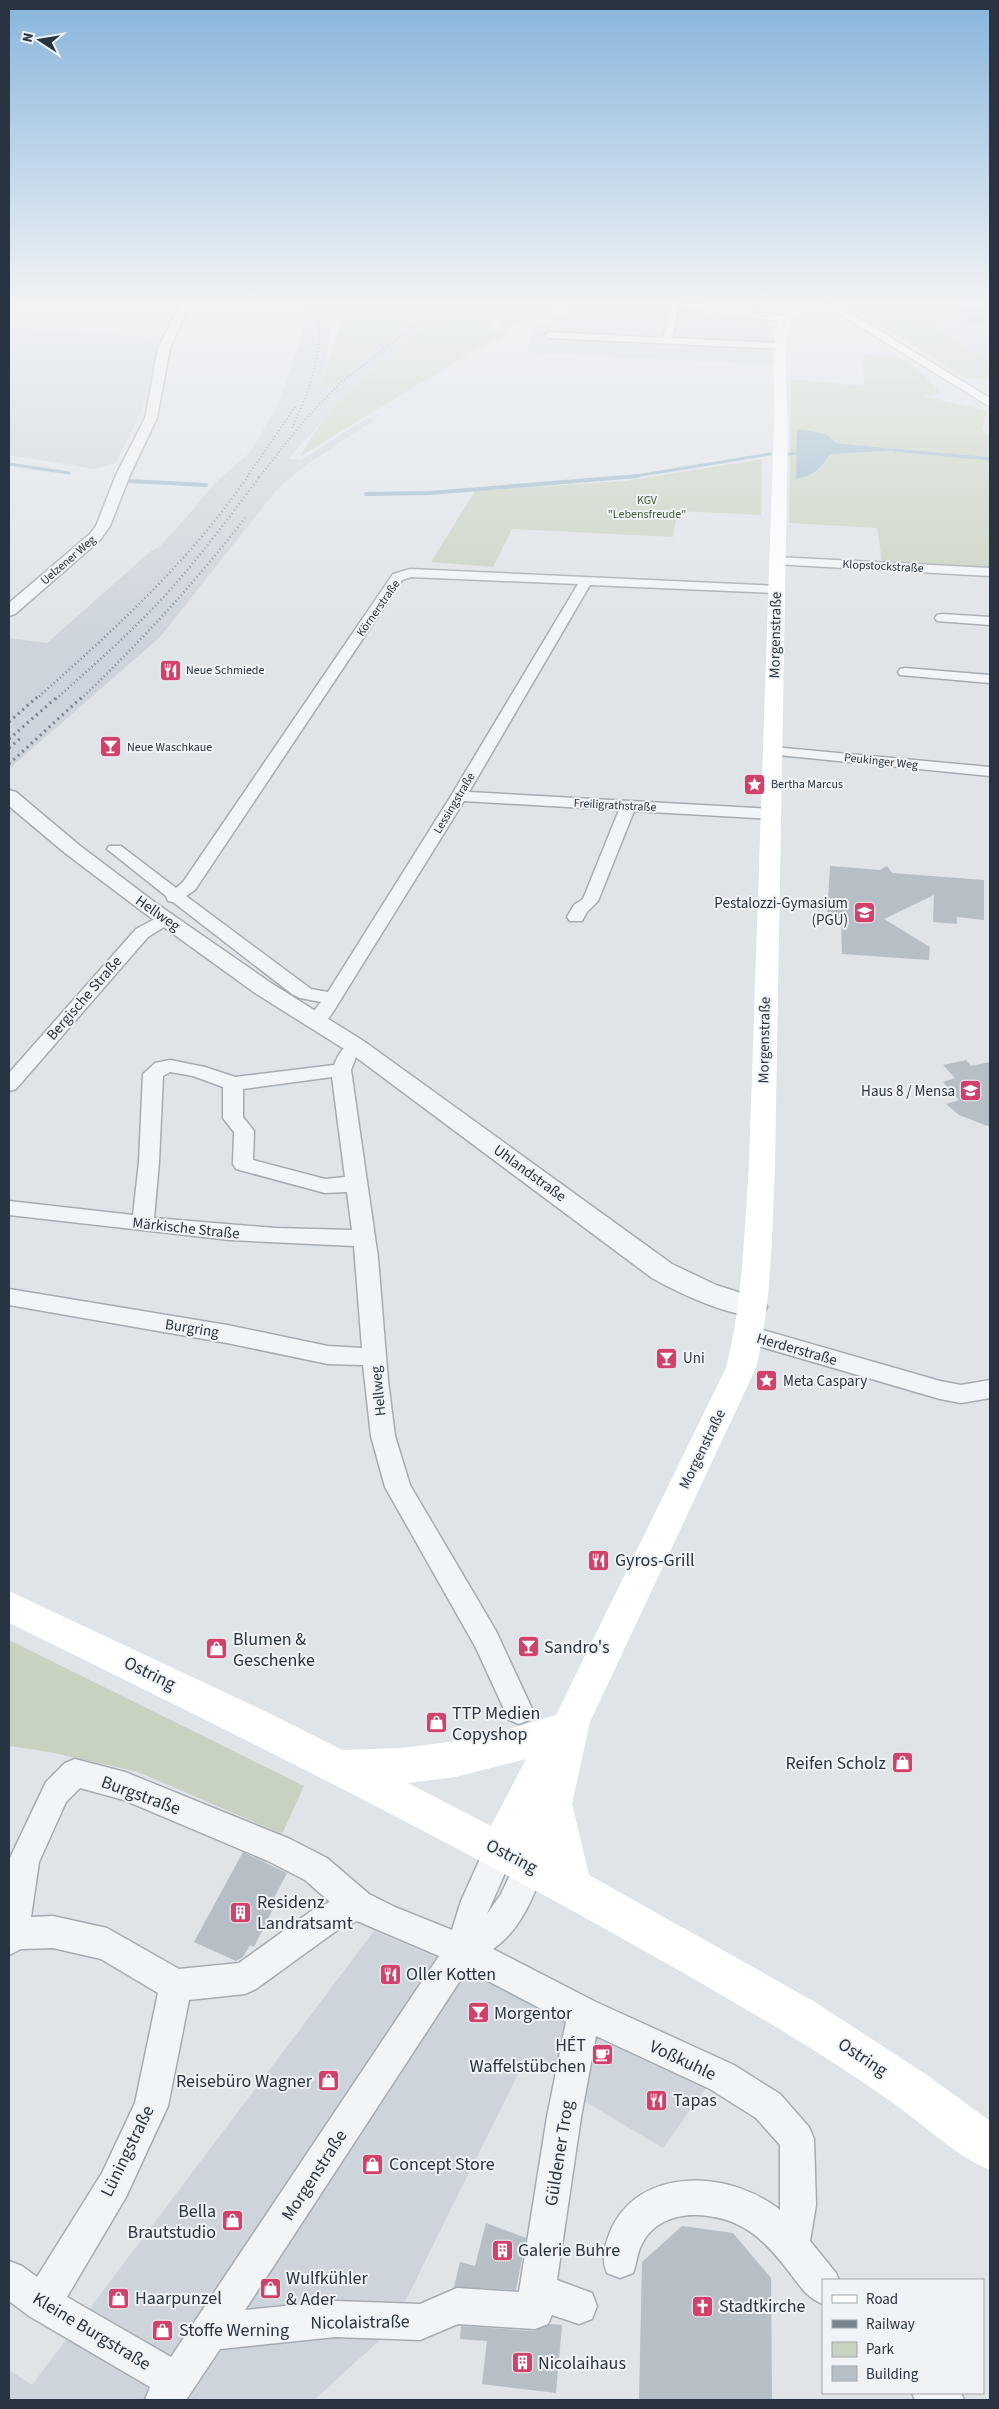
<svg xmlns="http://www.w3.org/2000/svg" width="999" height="2409" font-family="'Source Sans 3',sans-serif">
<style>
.built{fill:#cdd4db}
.green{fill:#c7d3c0}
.water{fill:#99b7ca}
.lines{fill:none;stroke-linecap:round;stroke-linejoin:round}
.stream-far1{stroke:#99b7ca;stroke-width:3}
.stream{stroke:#99b7ca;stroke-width:4}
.building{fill:#b6bec6}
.minor-casing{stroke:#a4acb3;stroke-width:3}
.tertiary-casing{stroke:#a4acb3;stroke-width:3}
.primary-casing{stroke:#9eaab5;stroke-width:2}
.minor{fill:#f2f5f7;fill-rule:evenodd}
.tertiary{fill:#f2f5f7;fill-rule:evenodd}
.secondary{fill:#fff;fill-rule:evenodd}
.primary{fill:#fff;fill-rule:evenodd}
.rail-far2{stroke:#788693;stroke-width:2;stroke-dasharray:1 2.5;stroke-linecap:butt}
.rail-far1{stroke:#788693;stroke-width:2.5;stroke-dasharray:1 3;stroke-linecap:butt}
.rail{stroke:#788693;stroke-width:3;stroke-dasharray:2 4;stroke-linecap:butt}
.labels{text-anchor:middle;stroke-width:4;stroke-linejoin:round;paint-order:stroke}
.far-park-label{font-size:12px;fill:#415d35;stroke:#eff3f6}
.far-street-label{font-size:12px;fill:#283441;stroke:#eff3f6}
.far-poi-label{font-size:12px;fill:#283441;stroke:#eff3f6;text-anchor:start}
.street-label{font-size:15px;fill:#283441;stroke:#eff3f6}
.poi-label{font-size:15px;fill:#283441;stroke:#eff3f6;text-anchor:end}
.near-poi-label{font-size:18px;fill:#283441;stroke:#eff3f6;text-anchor:start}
.near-street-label{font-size:18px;fill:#283441;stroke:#eff3f6}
</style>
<rect width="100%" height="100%" fill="#dfe4e9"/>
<g class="built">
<path d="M304 304H325L327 306 330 331 321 389 337 383 370 354 437 304H456L351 390 288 459 301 460 367 418 374 420 309 463 279 487 160 637 9 769V638L47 643 151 551 159 547 185 519 214 484 250 452 278 405 301 338 306 312Z"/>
<path d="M581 304H654L699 316 769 323 772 365 538 353 528 351 533 329Z"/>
<path d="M894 304H990V362L961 342Z"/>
<path d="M9 327 161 338 142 410 116 463 94 469 9 455Z"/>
<path d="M374 1931 715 2075 663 2148 557 2085 559 2072 523 2064 391 2330 314 2400H9V2370L32 2385Z"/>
</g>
<g class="green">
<path d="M331 304H437L370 354 337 383 320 389 340 324Z"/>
<path d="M456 304H506L491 326V328L509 333 455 362 301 456C333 392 401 347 456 304Z"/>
<path d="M513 304H560L507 329 498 327Z"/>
<path d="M654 304H670L708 314 768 320 769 323 699 316Z"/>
<path d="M848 304H892L910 311 990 362V380L965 378Z"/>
<path d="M863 355 895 356 915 367 942 393 924 396 986 411 982 430 990 436V567L882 561 877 528 789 523 791 379 864 386Z"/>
<path d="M762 459 761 515 677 511 673 537 512 529 493 567 431 562 475 491 625 481Z"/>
<path d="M9 1640 304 1786 282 1834 138 1772 50 1752 9 1746Z"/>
</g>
<path class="water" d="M797 429 826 434 836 443 902 450 830 454C819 470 816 474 796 479Z"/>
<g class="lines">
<g class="stream-far1">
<path d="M894 450 990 459"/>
<path d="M789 454 805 453"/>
<path d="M9 464 69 473"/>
<path d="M630 477 770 454"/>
</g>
<g class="stream">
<path d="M129 481 206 485"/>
<path d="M366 494 430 493 638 476"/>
</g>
</g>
<g class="building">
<path d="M948 304H990V324H966Z"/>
<path d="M830 866 880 870 887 866 892 873 984 880V920L957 917V924L933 922 934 895 884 919 930 947 929 960 842 954 841 918 827 916Z"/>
<path d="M966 1060 971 1066 990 1062V1127L959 1115 946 1104 959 1100 943 1082 955 1078 943 1065Z"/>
<path d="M243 1852 287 1873 274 1898 278 1899 254 1947 250 1945 243 1957 236 1961 194 1942Z"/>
<path d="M486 2223 526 2238 516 2290 454 2287 460 2262 475 2266Z"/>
<path d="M682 2226 733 2233 771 2278 772 2400H639L642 2262Z"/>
<path d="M550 2324 562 2325 556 2393 482 2384 487 2341 460 2339 461 2326 535 2331Z"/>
</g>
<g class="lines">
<defs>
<g id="minor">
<path d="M674 304 678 307 672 338 781 343 786 346 781 349 549 338 544 335 549 332 663 338 670 307Z"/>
<path d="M777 557 990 568V576L773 564 771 561Z"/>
<path d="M410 569 780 586 782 589 776 593 590 585 469 792 771 809 779 814 771 819 634 811 598 901 587 912 582 921H570L567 917 574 905 583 899 619 810 464 801 333 1012C327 1021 321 1027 309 1024L307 1020 321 1002 300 998 292 994 173 902 168 901 166 896 107 849 109 846H121L176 888 183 882 393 574ZM411 577 578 584 451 796 328 992 311 989 186 896 195 890 402 580Z"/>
<path d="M942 614 990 617V625L937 621 935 618 937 615Z"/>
<path d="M905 668 990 675V683L900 675 898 672 900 669Z"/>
<path d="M773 747 990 767V776L768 754 766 751 768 748Z"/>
<path d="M166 913 172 914 175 918 172 922 148 937 16 1089 9 1091V1073L136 929Z"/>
<path d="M357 1041 364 1043 367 1047 356 1057 351 1070 378 1258 388 1381 395 1436 410 1485 496 1631 533 1711 529 1720 519 1724 509 1720 476 1648 385 1487 371 1436 363 1365 328 1364 227 1343 9 1305V1289L227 1325 328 1346 362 1348 354 1246 230 1240 9 1215V1201L133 1215 139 1162 143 1074 155 1063 170 1060 205 1067 235 1077 334 1065C339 1053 344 1044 357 1041ZM170 1072 193 1076 223 1087V1118L234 1132 233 1164 236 1169 325 1193 347 1192 352 1230 275 1228 154 1218 159 1162 163 1076ZM332 1077 345 1177 325 1179 253 1160 254 1131 243 1117V1089Z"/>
<path d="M749 1326 940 1381 961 1385 990 1380V1398L961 1403 940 1399 741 1341 737 1335 741 1329Z"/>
<path d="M75 1759 125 1772 290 1839 327 1858 369 1894 395 1907 452 1930 461 1901 489 1839 500 1835 511 1839 515 1850 487 1914 501 1894 520 1854 531 1850 542 1854 546 1865C533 1896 522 1929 493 1949L596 2002 734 2065 780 2094 809 2127 814 2139 816 2205 810 2241 836 2273 839 2280H823V2304C807 2298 800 2286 790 2273 764 2239 742 2217 697 2215 675 2214 652 2223 642 2244 637 2252 637 2263 633 2273L620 2278 607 2273C601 2258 604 2248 610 2232 638 2165 730 2170 780 2210V2145L756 2118 710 2089 596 2036 581 2117 557 2280 592 2293 597 2306 592 2319 579 2324 552 2315 548 2324 535 2329 458 2324 420 2340 335 2337 220 2349 186 2400H145L150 2387 29 2316 9 2301V2261L22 2266 37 2277 102 2173 135 2103 158 1993 101 1959 53 1948 21 1949 9 1955V1860L46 1782 65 1763ZM80 1788 124 1800 268 1861 305 1880 330 1902 314 1909 239 1963 179 1969 107 1928 53 1916 31 1917 39 1862 66 1802ZM357 1921 439 1956 171 2357 67 2297 126 2197 168 2106 189 2000 245 1994 256 1989 336 1931ZM467 1970 566 2022 547 2117 519 2292 457 2288 420 2304 335 2301 245 2310Z"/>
<path d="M912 2393H961L964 2400H915Z"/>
</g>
<g id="tertiary">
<path d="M180 304H190L170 348 157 418 130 475 110 526 100 540 15 614 9 616V603L90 534 96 526 116 475 145 418 158 348Z"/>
<path d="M9 790 16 792 79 845 157 904 271 983 365 1042 672 1264 716 1285 763 1300 767 1307 763 1314C738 1322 675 1291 652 1278L349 1052 255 993 143 912 65 853 9 806Z"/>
</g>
<g id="primary">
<path d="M677 304H703L785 316 791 319 785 322 683 307Z"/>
<path d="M823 304H836L990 398V407Z"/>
</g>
</defs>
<use href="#minor" class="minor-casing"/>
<use href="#tertiary" class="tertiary-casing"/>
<use href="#primary" class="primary-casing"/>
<use href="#minor" class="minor"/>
<use href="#tertiary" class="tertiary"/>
<path class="secondary" d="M796 304H808C803 309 797 312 793 317 782 330 787 403 788 423L775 1164C772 1233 772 1301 756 1368L590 1722 572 1804 589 1875 815 2002 927 2075 990 2121V2170C956 2156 928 2128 897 2106 835 2061 768 2022 701 1983 476 1853 242 1737 9 1623V1591L269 1713 342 1750 403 1748 456 1741 509 1729 556 1715 726 1368C743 1301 744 1233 749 1164L774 423C775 399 771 344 778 324 781 314 788 309 796 304ZM526 1759 491 1826 408 1783 456 1777Z"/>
<use href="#primary" class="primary"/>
<g class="rail-far2">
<path d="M292 428C311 388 325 349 316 304"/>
<path d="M247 477 295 407"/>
<path d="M259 477 308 416 340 383 443 304"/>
</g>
<g class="rail-far1">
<path d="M36 699C113 631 190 561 248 476"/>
<path d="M56 699C95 664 135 629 170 590 202 554 231 515 260 476"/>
<path d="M81 699C140 642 195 583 245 518"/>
</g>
<g class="rail">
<path d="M9 722 37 697"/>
<path d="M9 739 57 697"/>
<path d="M9 748 22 737"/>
<path d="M9 764 82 697"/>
</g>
</g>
<linearGradient id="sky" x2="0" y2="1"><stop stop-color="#88b5dc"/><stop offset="0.47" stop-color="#f1f3f5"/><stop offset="1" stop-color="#f1f3f5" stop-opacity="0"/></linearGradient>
<rect width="999" height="641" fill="url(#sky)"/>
<defs>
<symbol id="restaurant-square" viewBox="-11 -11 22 22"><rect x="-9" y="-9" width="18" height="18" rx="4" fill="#d24169" stroke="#eff3f6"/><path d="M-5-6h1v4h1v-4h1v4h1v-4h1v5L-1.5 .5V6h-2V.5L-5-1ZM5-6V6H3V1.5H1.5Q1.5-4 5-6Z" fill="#fff"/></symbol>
<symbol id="bar-square" viewBox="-11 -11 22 22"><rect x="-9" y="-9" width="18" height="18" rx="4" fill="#d24169" stroke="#eff3f6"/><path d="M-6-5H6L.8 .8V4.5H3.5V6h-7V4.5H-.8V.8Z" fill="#fff"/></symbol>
<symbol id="sight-square" viewBox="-11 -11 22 22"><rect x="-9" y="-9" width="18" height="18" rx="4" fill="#d24169" stroke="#eff3f6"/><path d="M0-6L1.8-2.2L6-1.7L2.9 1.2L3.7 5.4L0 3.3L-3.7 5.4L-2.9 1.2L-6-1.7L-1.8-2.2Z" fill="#fff"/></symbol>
<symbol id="school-square" viewBox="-11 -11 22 22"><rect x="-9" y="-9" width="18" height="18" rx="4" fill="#d24169" stroke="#eff3f6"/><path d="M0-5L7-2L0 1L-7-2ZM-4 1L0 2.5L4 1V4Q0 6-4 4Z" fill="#fff"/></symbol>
<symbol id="shop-square" viewBox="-11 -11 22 22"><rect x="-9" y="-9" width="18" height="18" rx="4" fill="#d24169" stroke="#eff3f6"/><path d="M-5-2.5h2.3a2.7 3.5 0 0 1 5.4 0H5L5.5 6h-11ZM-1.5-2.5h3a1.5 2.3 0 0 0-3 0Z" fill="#fff"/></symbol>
<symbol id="building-square" viewBox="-11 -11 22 22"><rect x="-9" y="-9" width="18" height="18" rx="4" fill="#d24169" stroke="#eff3f6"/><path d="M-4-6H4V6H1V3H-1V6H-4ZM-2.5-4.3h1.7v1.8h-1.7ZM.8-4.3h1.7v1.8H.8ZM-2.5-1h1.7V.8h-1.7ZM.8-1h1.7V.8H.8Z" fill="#fff"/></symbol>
<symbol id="cafe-square" viewBox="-11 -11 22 22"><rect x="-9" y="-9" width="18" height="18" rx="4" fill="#d24169" stroke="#eff3f6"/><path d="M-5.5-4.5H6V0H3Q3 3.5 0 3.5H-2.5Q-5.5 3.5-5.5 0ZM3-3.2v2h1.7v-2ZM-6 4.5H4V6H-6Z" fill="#fff"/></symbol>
<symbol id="church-square" viewBox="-11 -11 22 22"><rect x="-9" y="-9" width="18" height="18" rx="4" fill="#d24169" stroke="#eff3f6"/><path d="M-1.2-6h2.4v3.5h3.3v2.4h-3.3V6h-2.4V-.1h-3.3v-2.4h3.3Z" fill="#fff"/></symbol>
</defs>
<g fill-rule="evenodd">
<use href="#restaurant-square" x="158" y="658" width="25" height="25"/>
<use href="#bar-square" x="98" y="734" width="25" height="25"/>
<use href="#sight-square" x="742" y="772" width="25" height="25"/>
<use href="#school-square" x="852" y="900" width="25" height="25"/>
<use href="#school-square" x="958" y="1078" width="25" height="25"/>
<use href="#bar-square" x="654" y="1346" width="25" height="25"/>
<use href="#sight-square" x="754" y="1368" width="25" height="25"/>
<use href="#restaurant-square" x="586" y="1548" width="25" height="25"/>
<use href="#bar-square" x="516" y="1634" width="25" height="25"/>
<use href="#shop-square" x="204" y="1636" width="25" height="25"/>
<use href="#shop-square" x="424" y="1710" width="25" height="25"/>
<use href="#shop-square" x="890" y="1750" width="25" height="25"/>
<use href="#building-square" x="228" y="1900" width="25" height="25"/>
<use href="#restaurant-square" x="378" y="1962" width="25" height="25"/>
<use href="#bar-square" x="466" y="2000" width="25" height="25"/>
<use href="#cafe-square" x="590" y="2042" width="25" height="25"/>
<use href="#shop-square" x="316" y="2068" width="25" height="25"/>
<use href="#restaurant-square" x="644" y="2088" width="25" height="25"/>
<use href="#shop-square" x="360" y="2152" width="25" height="25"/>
<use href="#shop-square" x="220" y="2208" width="25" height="25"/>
<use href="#building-square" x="490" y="2238" width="25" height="25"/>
<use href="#shop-square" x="258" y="2276" width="25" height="25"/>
<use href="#shop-square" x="106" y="2286" width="25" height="25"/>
<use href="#church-square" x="690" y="2294" width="25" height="25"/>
<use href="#shop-square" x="150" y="2318" width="25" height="25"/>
<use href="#building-square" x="510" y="2350" width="25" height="25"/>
</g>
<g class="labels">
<g class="far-park-label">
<text x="647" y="504">KGV<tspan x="647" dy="14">"Lebensfreude"</tspan></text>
</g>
<g class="far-street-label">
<text transform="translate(68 560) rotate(-41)" y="4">Uelzener Weg</text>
<text transform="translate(883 566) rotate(3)" y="4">Klopstockstraße</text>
<text transform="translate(378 608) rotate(-55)" y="4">Körnerstraße</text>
<text transform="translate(881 761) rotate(6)" y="4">Peukinger Weg</text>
<text transform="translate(454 803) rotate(-59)" y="4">Lessingstraße</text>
<text transform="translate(615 805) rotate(3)" y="4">Freiligrathstraße</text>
</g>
<g class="far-poi-label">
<text x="186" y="674">Neue Schmiede</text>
<text x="127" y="751">Neue Waschkaue</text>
<text x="771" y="788">Bertha Marcus</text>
</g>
<g class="street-label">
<text transform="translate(775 635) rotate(-89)" y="5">Morgenstraße</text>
<text transform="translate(158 913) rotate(35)" y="5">Hellweg</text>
<text transform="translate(84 998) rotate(-49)" y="5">Bergische Straße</text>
<text transform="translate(764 1040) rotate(-89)" y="5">Morgenstraße</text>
<text transform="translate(530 1173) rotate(36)" y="5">Uhlandstraße</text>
<text transform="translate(186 1228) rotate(6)" y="5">Märkische Straße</text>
<text transform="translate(192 1328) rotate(9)" y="5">Burgring</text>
<text transform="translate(797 1349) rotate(16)" y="5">Herderstraße</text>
<text transform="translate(378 1391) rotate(-96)" y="5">Hellweg</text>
<text transform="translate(702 1449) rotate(-64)" y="5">Morgenstraße</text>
</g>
<g class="poi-label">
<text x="848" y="908">Pestalozzi-Gymasium<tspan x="848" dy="17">(PGU)</tspan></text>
<text x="955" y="1096">Haus 8 / Mensa</text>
<text x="683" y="1363" text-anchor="start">Uni</text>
<text x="783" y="1386" text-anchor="start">Meta Caspary</text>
</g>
<g class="near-poi-label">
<text x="615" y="1566">Gyros-Grill</text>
<text x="233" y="1645">Blumen &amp;<tspan x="233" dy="21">Geschenke</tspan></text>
<text x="544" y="1653">Sandro's</text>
<text x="452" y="1719">TTP Medien<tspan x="452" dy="21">Copyshop</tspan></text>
<text x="886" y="1769" text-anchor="end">Reifen Scholz</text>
<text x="257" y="1908">Residenz<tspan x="257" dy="21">Landratsamt</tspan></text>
<text x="406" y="1980">Oller Kotten</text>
<text x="494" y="2019">Morgentor</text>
<text x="586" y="2051" text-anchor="end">HÉT<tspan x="586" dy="21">Waffelstübchen</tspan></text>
<text x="312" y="2087" text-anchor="end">Reisebüro Wagner</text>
<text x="673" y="2106">Tapas</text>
<text x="389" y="2170">Concept Store</text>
<text x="216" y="2217" text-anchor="end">Bella<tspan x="216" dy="21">Brautstudio</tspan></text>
<text x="518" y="2256">Galerie Buhre</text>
<text x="286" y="2284">Wulfkühler<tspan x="286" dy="21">&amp; Ader</tspan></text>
<text x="135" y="2304">Haarpunzel</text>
<text x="719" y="2312">Stadtkirche</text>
<text x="179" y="2336">Stoffe Werning</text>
<text x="538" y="2369">Nicolaihaus</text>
</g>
<g class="near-street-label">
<text transform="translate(150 1673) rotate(26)" y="6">Ostring</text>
<text transform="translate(141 1795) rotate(20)" y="6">Burgstraße</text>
<text transform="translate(512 1856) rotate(27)" y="6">Ostring</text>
<text transform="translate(863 2057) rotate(33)" y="6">Ostring</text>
<text transform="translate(683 2060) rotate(25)" y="6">Voßkuhle</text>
<text transform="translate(127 2151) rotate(-64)" y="6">Lüningstraße</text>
<text transform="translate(559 2153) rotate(-81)" y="6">Güldener Trog</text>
<text transform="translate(314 2175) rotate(-57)" y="6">Morgenstraße</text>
<text transform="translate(360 2322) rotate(-1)" y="6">Nicolaistraße</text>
<text transform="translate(92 2331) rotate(31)" y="6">Kleine Burgstraße</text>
</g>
</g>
<rect width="999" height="2409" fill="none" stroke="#283441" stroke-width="20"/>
<rect x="822" y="2279" width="162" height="115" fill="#eff3f6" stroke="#9fa7ae"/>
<rect x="832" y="2295" width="25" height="8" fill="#ffffff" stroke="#9fa7ae"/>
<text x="866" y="2304" font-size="15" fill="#283441">Road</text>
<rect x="832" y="2320" width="25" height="8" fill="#788693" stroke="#9fa7ae"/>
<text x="866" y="2329" font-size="15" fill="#283441">Railway</text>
<rect x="832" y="2342" width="25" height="15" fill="#c7d3c0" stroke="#9fa7ae"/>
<text x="866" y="2354" font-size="15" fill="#283441">Park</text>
<rect x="832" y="2366" width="25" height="15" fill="#b6bec6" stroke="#9fa7ae"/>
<text x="866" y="2379" font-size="15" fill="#283441">Building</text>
<g transform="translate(40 40) rotate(282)" stroke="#eff3f6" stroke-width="4" paint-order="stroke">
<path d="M0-4L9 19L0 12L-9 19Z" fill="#283441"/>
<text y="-8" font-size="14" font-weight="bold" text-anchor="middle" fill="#283441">N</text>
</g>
</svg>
